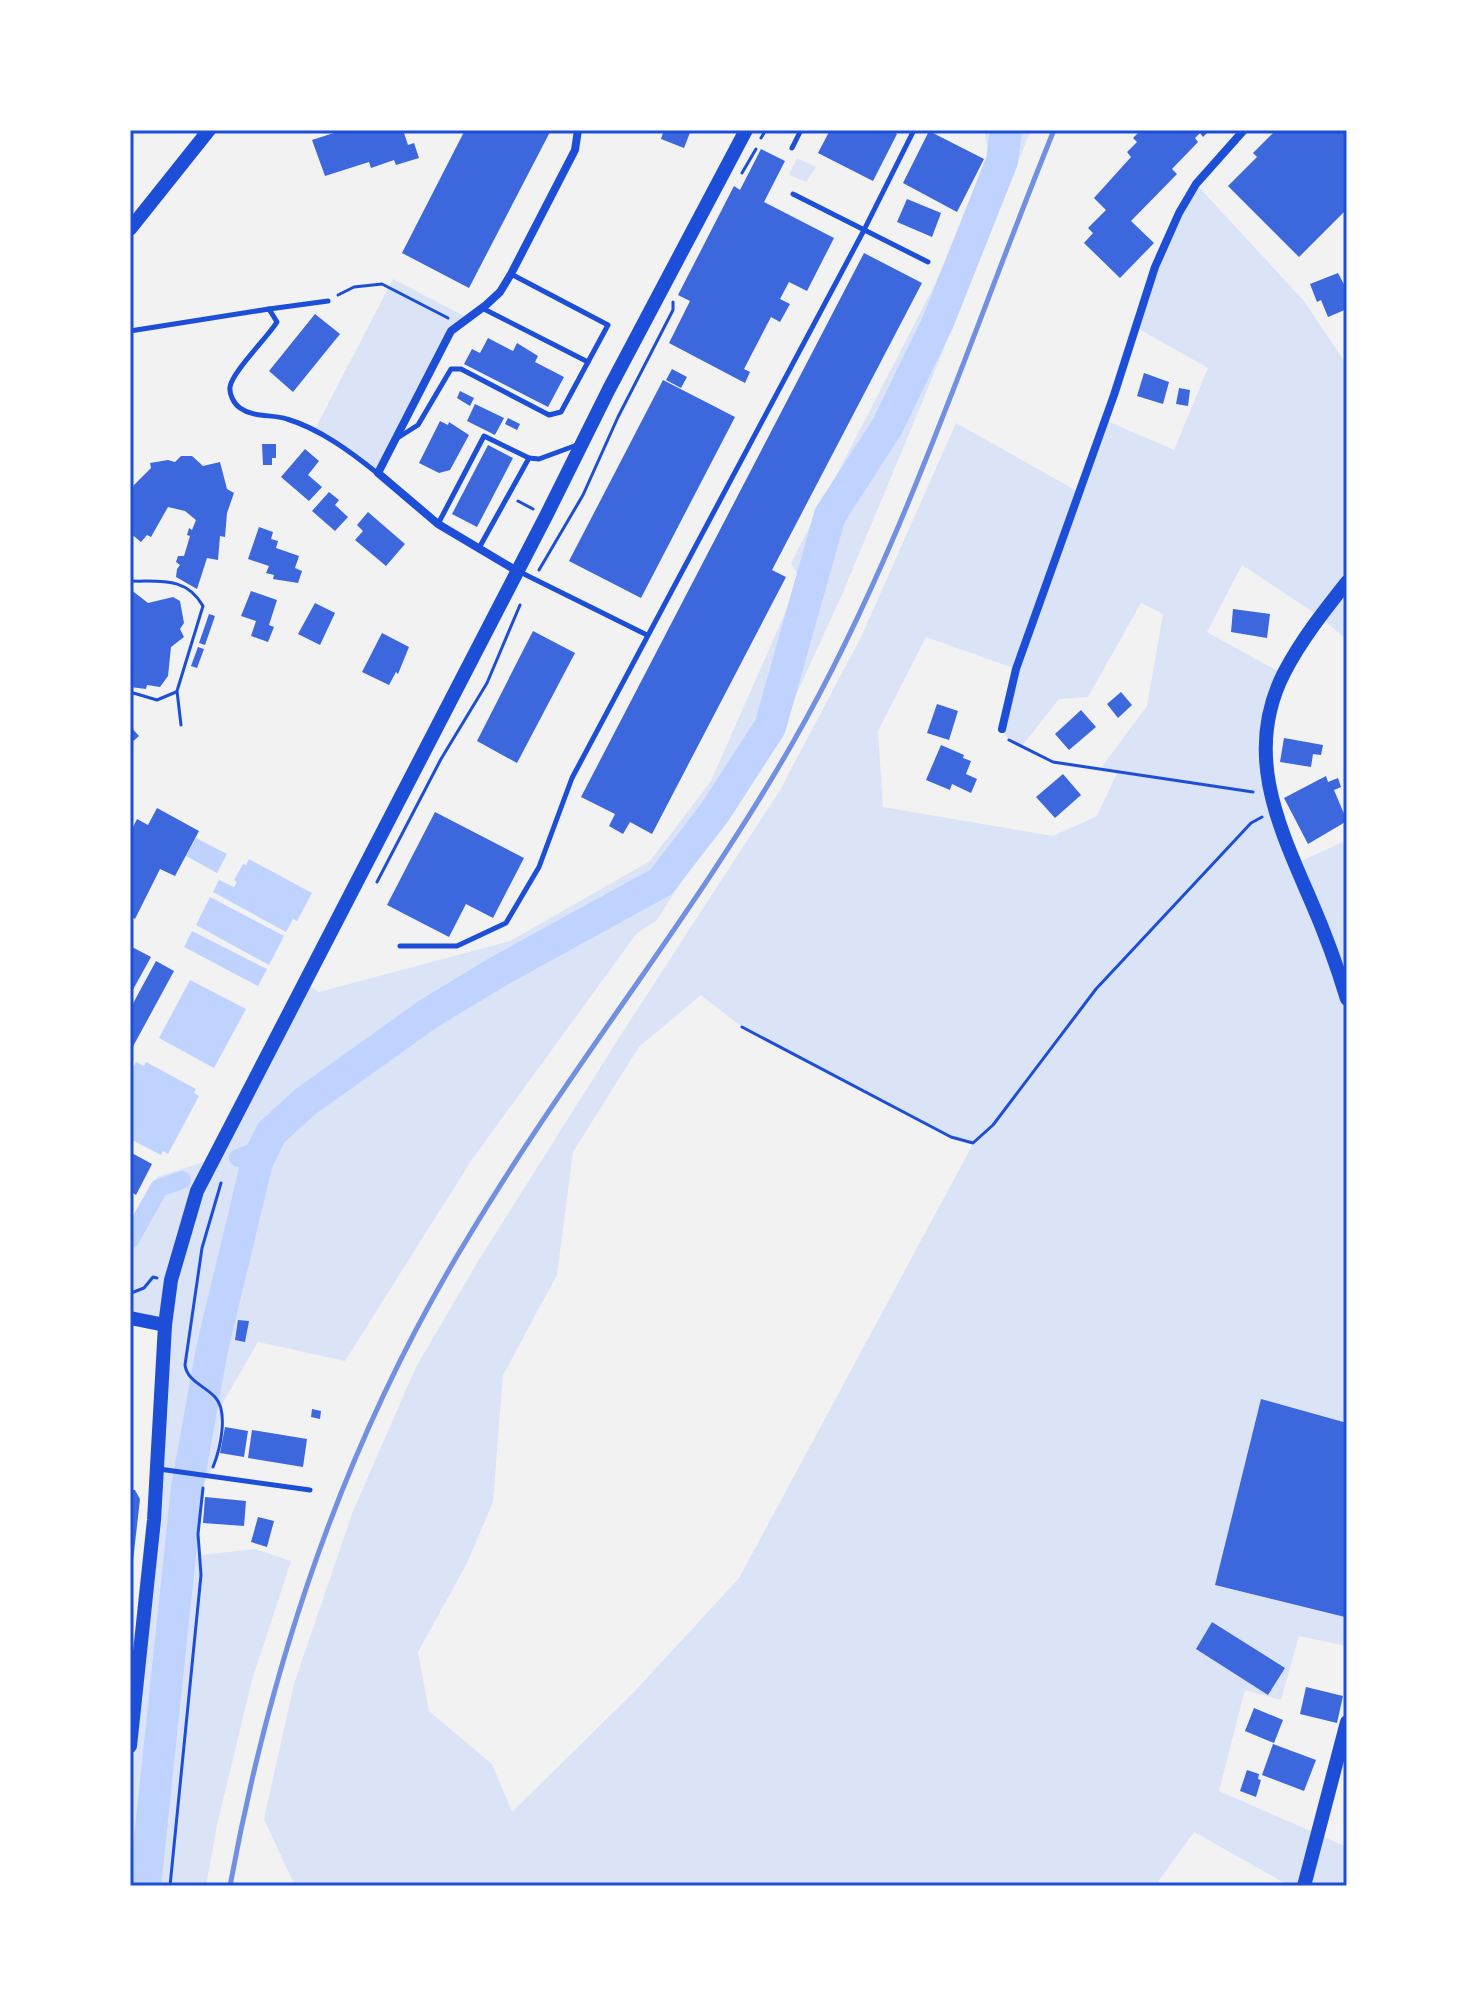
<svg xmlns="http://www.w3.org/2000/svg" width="1477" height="2016" font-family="'Sofia Sans Condensed',sans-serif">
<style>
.green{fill:#dbe4f7;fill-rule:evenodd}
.water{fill:#bfd3fe}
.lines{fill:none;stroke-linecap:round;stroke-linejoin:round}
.canal{stroke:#bfd3fe;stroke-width:18}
.river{stroke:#bfd3fe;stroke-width:32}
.building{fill:#3d67dc}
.path{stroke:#1d4ed8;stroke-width:3}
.service{stroke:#1d4ed8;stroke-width:5}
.minor{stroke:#1d4ed8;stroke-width:8}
.tertiary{stroke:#1d4ed8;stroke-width:14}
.secondary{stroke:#1d4ed8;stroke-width:14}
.rail{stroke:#7290e2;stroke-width:5}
.neatline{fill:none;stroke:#1d4ed8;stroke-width:3}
</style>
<rect width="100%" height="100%" fill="#f2f2f2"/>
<g class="green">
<path d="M984 130H1031L922 403 841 597 779 732 656 921 637 933 473 1158 345 1361 258 1342 221 1406 217 1457 204 1484 198 1534 201 1555 255 1549 291 1561 252 1680 217 1825 206 1886H130V1746L165 1326 130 1318V1220L157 1177 213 1159 303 982 319 992 510 941 650 861 711 781 800 579 791 563 932 290 990 160Z"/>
<path d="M797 158 816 167 806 182 789 175Z"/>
<path d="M1196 184 1304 301 1347 365V640L1319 616 1242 565 1207 632 1283 674 1266 753 1295 864 1347 840V1646L1299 1636 1281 1700 1245 1690 1219 1791 1347 1847V1886H1290L1194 1832 1155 1886H295L264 1819 294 1684 353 1511 416 1367 480 1258 622 1033 780 790 862 635 956 423 1079 492 1105 420 1174 450 1208 368 1137 328 1155 267ZM1141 603 1163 614 1147 706 1101 768 1118 771 1097 816 1053 836 883 807 878 731 926 637 1016 669 1002 729 1009 741 1022 746 1059 699 1088 697ZM701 995 742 1027 951 1137 973 1144 739 1578 634 1692 512 1812 492 1764 429 1711 418 1652 466 1565 493 1502 503 1375 557 1275 573 1152 639 1047Z"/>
<path d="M393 279 466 317 451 331 378 473 348 450 314 431Z"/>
</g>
<g class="water">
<path d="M196 838 227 854 217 873 186 856Z"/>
<path d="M249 859 312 893 297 921 293 919 286 932 213 892 219 880 234 887 237 882 234 880 243 864 246 865Z"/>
<path d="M210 897 284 936 269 965 196 925Z"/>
<path d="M192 931 267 969 258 986 184 947Z"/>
<path d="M190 980 246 1009 214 1068 159 1038Z"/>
<path d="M136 1062 144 1066 146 1062 196 1089 194 1093 199 1096 168 1154 163 1151 161 1155 130 1139V1073Z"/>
</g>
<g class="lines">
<g class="canal">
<path d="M238 1158 262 1149"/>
<path d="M130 1240 159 1188 182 1180"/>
</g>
<path class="river" d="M145 1886 187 1488 212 1349 257 1162 271 1133 305 1102 428 1014 499 971 661 882 715 812 770 727 830 515 887 427 938 322 1002 161 1006 130"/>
</g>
<g class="building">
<path d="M343 130H403L408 145 414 143 419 158 396 165 394 160 371 168 369 162 325 176 312 140Z"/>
<path d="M465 130H551L469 288 402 253Z"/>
<path d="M664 130H691L684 148 661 139Z"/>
<path d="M830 130H889L897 134 873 181 818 153Z"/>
<path d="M1141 130H1210L1203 137 1200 133 1195 138 1198 142 1172 169 1177 174 1131 221 1154 243 1120 278 1084 243 1093 233 1088 228 1106 210 1094 198 1131 157 1127 152 1137 142 1133 138Z"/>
<path d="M1276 130H1347V215L1344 212 1299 257 1228 186 1257 157 1253 153Z"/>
<path d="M929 131 984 159 957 212 903 183Z"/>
<path d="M761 149 785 161 764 202 834 238 807 291 789 282 780 299 790 304 780 322 771 317 744 369 750 372 745 383 669 343 690 301 678 295 734 186 740 190Z"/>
<path d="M907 199 941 213 932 237 897 222Z"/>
<path d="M864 253 922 283 772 570 786 577 652 834 630 822 623 834 609 826 615 814 581 797Z"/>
<path d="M1338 273 1347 290V309L1328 317 1321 300 1317 302 1310 284Z"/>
<path d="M315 314 340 334 293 392 269 371Z"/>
<path d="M488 338 513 351 517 343 538 356 535 362 564 377 548 407 464 364 472 349 480 353Z"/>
<path d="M672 369 687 377 681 388 666 380Z"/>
<path d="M1144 373 1169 382 1163 404 1137 396Z"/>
<path d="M663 380 735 417 641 598 569 561Z"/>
<path d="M1179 388 1190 390 1188 406 1176 404Z"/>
<path d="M460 391 474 398 470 406 457 398Z"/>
<path d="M475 404 504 418 495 435 467 421Z"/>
<path d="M508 418 520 424 517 430 505 424Z"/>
<path d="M440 421 448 425 449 422 469 435 450 470 439 473 419 463Z"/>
<path d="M262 444H276V458H272V465H263Z"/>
<path d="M488 445 513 458 477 527 452 514Z"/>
<path d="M305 449 319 461 308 475 322 487 309 501 281 477Z"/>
<path d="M181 456H192L203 466 220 462 227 489 234 493 227 513 225 537 220 536 218 560 207 558 197 589 176 577 177 569 180 565 176 562 178 556H184L190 536 187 535 189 528 192 530 196 520 185 511 168 507 151 537 147 535 141 542 130 533V492L134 485 151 468 150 463 168 460 175 462Z"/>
<path d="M329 492 339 500 335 505 348 517 335 531 312 511Z"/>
<path d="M368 512 405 544 386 566 355 540 363 531 357 525Z"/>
<path d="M259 527 273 532 271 539 278 541 276 548 299 556 295 568 302 571 298 583 273 579 274 575 266 573 269 566 248 559Z"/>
<path d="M130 589 148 603 173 597 180 601 184 623 180 629 184 637 171 647 168 676 160 687 147 685 146 689 130 687Z"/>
<path d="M251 591 277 600 269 625 274 627 268 642 251 636 256 621 241 616Z"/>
<path d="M315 603 335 613 320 645 298 634Z"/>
<path d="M1233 609 1270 614 1267 638 1231 632Z"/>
<path d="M209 614 215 616 205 645 199 643Z"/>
<path d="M533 631 575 653 517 763 477 741Z"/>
<path d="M382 633 409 647 398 674 396 672 389 685 362 672Z"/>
<path d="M198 647 204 649 197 668 191 666Z"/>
<path d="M1121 692 1132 705 1118 718 1107 704Z"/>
<path d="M937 704 958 711 949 740 927 733Z"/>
<path d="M1081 710 1096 727 1069 750 1055 734Z"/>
<path d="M130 726 139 736 130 744Z"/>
<path d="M1284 738 1323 745 1321 755 1313 754 1311 767 1280 762Z"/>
<path d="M941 745 964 755 963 758 971 761 966 774 977 779 971 793 952 784 950 790 926 780Z"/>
<path d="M1063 774 1081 795 1055 818 1036 797Z"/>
<path d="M1326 776 1328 782 1338 778 1341 787 1334 790 1347 821 1308 844 1284 798Z"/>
<path d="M157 808 199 831 175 876 160 869 135 919 130 916V833L137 819 148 825Z"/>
<path d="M435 812 524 858 493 918 466 904 449 937 387 905Z"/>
<path d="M132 947 151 957 130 995V951Z"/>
<path d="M156 961 174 971 130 1052V1009Z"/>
<path d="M130 1152 152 1164 136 1195 130 1191Z"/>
<path d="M238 1320 249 1321 245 1342 235 1340Z"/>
<path d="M1261 1399 1347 1423V1609L1345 1617 1215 1585Z"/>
<path d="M312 1409 321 1411 320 1419 311 1417Z"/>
<path d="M225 1427 248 1431 244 1457 220 1453Z"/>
<path d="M252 1430 307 1439 303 1467 248 1458Z"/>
<path d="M130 1490H135L140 1499 132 1570H130Z"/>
<path d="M205 1497 246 1501 244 1526 203 1523Z"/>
<path d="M258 1517 274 1521 267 1547 251 1542Z"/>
<path d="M1212 1622 1285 1668 1268 1695 1196 1649Z"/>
<path d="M1306 1687 1343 1696 1337 1723 1300 1714Z"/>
<path d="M1254 1708 1283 1720 1274 1743 1245 1731Z"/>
<path d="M1273 1744 1316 1760 1304 1791 1262 1775Z"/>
<path d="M1247 1770 1259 1774 1258 1779 1261 1780 1256 1797 1240 1791Z"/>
</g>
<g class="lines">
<g class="path">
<path d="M761 138 766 130"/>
<path d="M742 173 756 149"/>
<path d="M338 295 354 287 382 284 448 318"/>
<path d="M518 501 533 509"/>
<path d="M539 570 583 495 618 417 673 310V302"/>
<path d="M130 581C160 582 186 576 203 606L177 691 181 725"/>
<path d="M130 692 157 700 176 692"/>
<path d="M1009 740 1053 762 1253 792"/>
<path d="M377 882 441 759 487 683 520 605"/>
<path d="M742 1027 951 1137 973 1143 993 1125 1096 989 1251 823 1262 817"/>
<path d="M130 1298 131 1293 144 1288 153 1277 157 1278"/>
<path d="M213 1467C220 1450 229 1412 215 1397 205 1386 187 1381 185 1365L202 1248 221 1183"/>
<path d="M170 1886 201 1575 198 1534 203 1488"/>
</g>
<g class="service">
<path d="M792 148 801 130"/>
<path d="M793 194 928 262"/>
<path d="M482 308 588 362"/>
<path d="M269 309 328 301"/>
<path d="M130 331 269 309 277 322C267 338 232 372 230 387 229 394 234 404 240 408 254 418 272 414 287 419 320 429 351 452 377 473"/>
<path d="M399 437 418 425 451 369H461L549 415 561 412 608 325 511 274"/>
<path d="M438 524 484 436 529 458 539 459 577 445"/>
<path d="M479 548 529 458"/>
<path d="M518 571 647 635"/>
<path d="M400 946H457L506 923 539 867 572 778 863 232 914 130"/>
<path d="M159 1469 310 1490"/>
</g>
<g class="minor">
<path d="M517 571 438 524 378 473 451 331 486 305 500 292 511 274 575 150 578 130"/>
<path d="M1002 729 1016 669 1114 395 1155 267 1179 213 1196 184 1244 130"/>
</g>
<g class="tertiary">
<path d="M130 229 209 130"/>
<path d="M1347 582C1324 611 1301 640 1284 673 1243 753 1279 827 1311 901 1325 933 1337 966 1347 999"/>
<path d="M1304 1886 1347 1722"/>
</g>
<g class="secondary">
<path d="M130 1318 165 1325"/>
<path d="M130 1746 154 1520 165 1325 171 1280 197 1191 546 516 609 389 746 130"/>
</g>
<path class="rail" d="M230 1886C272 1656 347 1436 469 1236 570 1067 695 914 792 744 903 550 970 336 1054 130"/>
</g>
<rect width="1477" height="2016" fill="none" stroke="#ffffff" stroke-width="264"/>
<rect x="132" y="132" width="1213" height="1752" class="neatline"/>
</svg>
